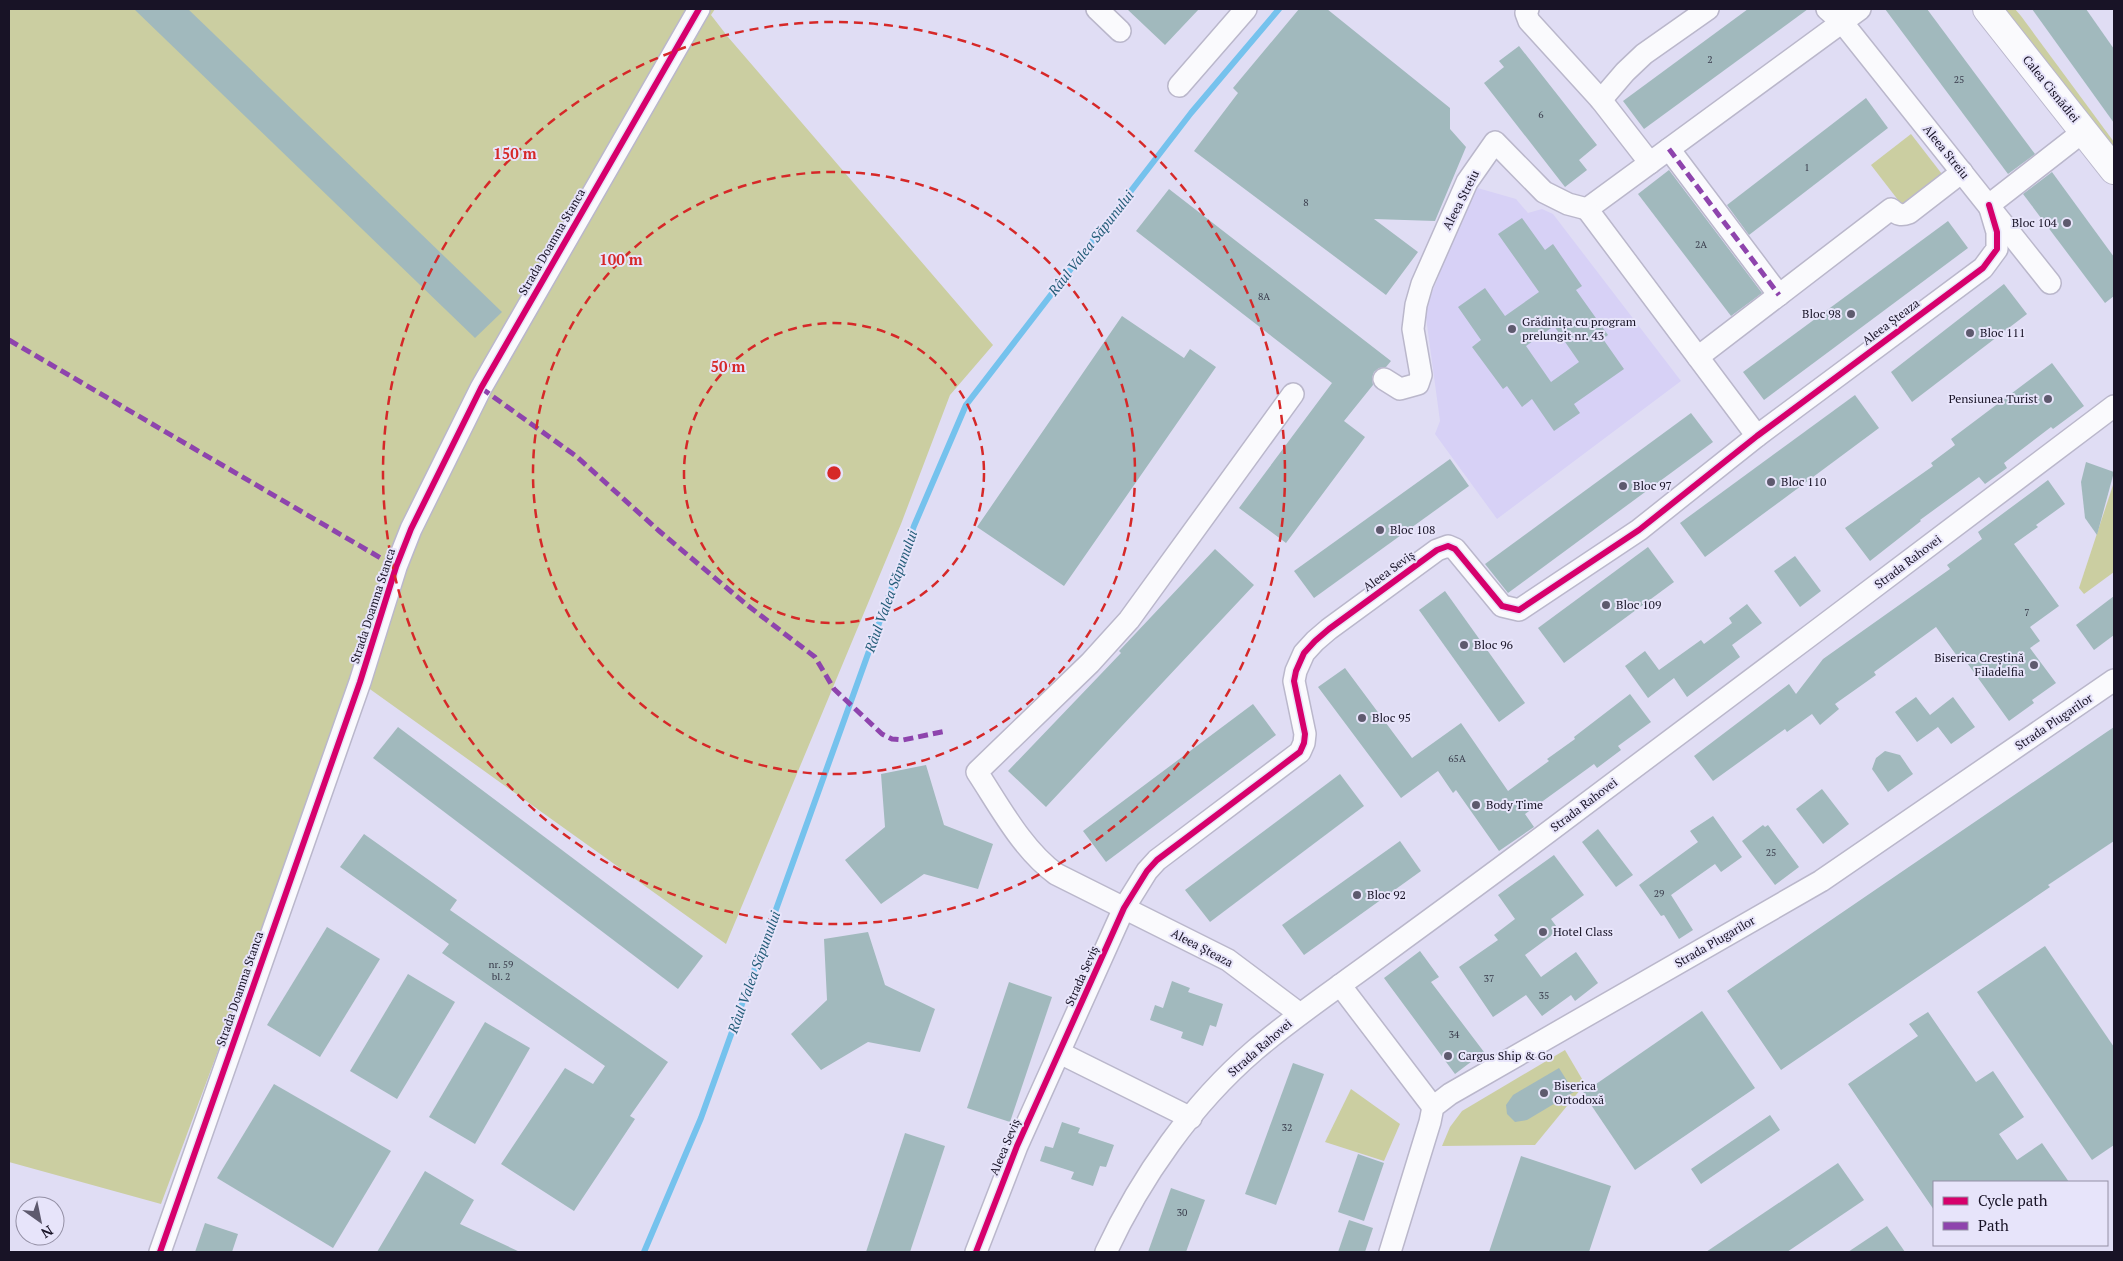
<svg xmlns="http://www.w3.org/2000/svg" width="2123" height="1261" font-family="'PT Serif',serif">
<style>
.built{fill:#d7d1f6}
.green{fill:#cbcea1}
.lines{fill:none;stroke-linecap:round;stroke-linejoin:round}
.stream{stroke:#75c2ed;stroke-width:6}
.building{fill:#a1b9bd;fill-rule:evenodd}
.minor-casing{stroke:#bab7cb;stroke-width:24}
.major-casing{stroke:#bab7cb;stroke-width:30}
.minor{stroke:#fafafd;stroke-width:21}
.major{stroke:#fafafd;stroke-width:28}
.quiet{stroke:#8e44ad;stroke-width:5;stroke-dasharray:10 5;stroke-linecap:butt}
.cycleway-casing{stroke:#e7e4fa;stroke-width:9}
.cycleway{stroke:#d6006c;stroke-width:6}
.ring{fill:none;stroke:#d62828;stroke-width:2.5;stroke-dasharray:9 6}
.poi-dot{fill:#5e5a6e;stroke:#e7e4fa;stroke-width:2}
.labels{text-anchor:middle;stroke-width:4;stroke-linejoin:round;paint-order:stroke}
.number-label{font-size:10px;fill:#3a3c4c}
.street-label{font-size:12px;fill:#181326;stroke:#e7e4fa}
.poi-label{font-size:12px;fill:#181326;stroke:#e7e4fa;text-anchor:start}
.water-label{font-size:14px;font-style:italic;fill:#235c78;stroke:#e7e4fa}
.centre{fill:#d62828;stroke:#e7e4fa;stroke-width:2.5}
.ring-label{font-size:15px;text-anchor:middle;font-weight:bold;fill:#d62828;stroke:#e7e4fa;stroke-width:4;stroke-linejoin:round;paint-order:stroke}
</style>
<rect width="100%" height="100%" fill="#e0ddf4"/>
<path class="built" d="M1474 187 1516 199 1528 213 1542 209 1553 214 1681 381 1497 519 1435 434 1440 421 1425 310Z"/>
<g class="green">
<path d="M9 9H715L711 15 728 37 993 345 950 395 901 524 726 944 360 682 327 758 161 1204 9 1162Z"/>
<path d="M1988 9H2015L2021 16 2114 142V171Z"/>
<path d="M1911 134 1945 178 1905 209 1871 165Z"/>
<path d="M2114 482V572L2084 594 2079 588Z"/>
<path d="M1565 1050 1585 1084 1535 1145 1442 1146 1450 1127 1462 1111Z"/>
<path d="M1351 1089 1400 1124 1384 1161 1325 1142Z"/>
</g>
<g class="lines">
<path class="stream" d="M644 1252 701 1118 914 526 966 405 1191 113 1279 9"/>
</g>
<g class="building">
<path d="M134 9H188L502 312 475 338Z"/>
<path d="M1127 9H1199L1165 45Z"/>
<path d="M1299 9H1327L1450 108V129L1466 147 1435 221 1374 219 1418 252 1386 295 1194 151 1238 93 1233 88Z"/>
<path d="M1748 9H1808L1644 129 1623 101Z"/>
<path d="M1885 9H1927L2035 154 2008 174Z"/>
<path d="M2032 9H2086L2114 49V123Z"/>
<path d="M1519 46 1597 145 1579 160 1587 170 1565 187 1484 83 1504 67 1499 61Z"/>
<path d="M1866 98 1888 128 1749 235 1727 205Z"/>
<path d="M1669 170 1762 293 1731 316 1638 194Z"/>
<path d="M2052 172 2114 257V296L2105 303 2023 194Z"/>
<path d="M1169 189 1391 361 1386 367 1379 368 1374 372 1372 378 1373 385 1344 421 1365 437 1286 543 1239 508 1332 383 1136 231Z"/>
<path d="M1522 218 1545 250 1553 244 1582 286 1576 290 1608 335 1603 339 1624 369 1574 404 1580 413 1554 431 1532 399 1522 407 1507 386 1503 389 1472 347 1481 340 1458 307 1485 288 1505 316 1539 292 1498 234ZM1554 326 1579 362 1551 382 1526 346Z"/>
<path d="M1948 221 1968 248 1764 400 1743 372Z"/>
<path d="M2004 284 2027 314 1912 402 1891 372Z"/>
<path d="M1122 316 1184 358 1190 349 1216 367 1064 586 977 527Z"/>
<path d="M2052 363 2084 406 2053 429 2051 427 2004 463 2007 468 1985 484 1979 477 1920 520 1921 521 1870 561 1845 528 1933 466 1931 463 1955 445 1951 439Z"/>
<path d="M1855 395 1879 428 1705 557 1680 523Z"/>
<path d="M1691 413 1713 442 1508 593 1485 564Z"/>
<path d="M1450 459 1469 486 1314 598 1294 571Z"/>
<path d="M2086 462 2114 472 2097 535 2085 518 2081 482Z"/>
<path d="M2048 480 2065 504 2036 525 2038 527 2014 544 2059 606 2030 627 2040 641 2030 648 2056 683 2032 700 2034 703 2009 721 1960 653 1957 656 1936 627 1874 672 1876 675 1835 704 1839 709 1820 725 1812 714 1787 732 1785 729 1713 781 1694 756 1789 684 1796 694 1823 659 1950 569 1947 565 1982 539 1978 532Z"/>
<path d="M1648 547 1674 582 1564 663 1538 628Z"/>
<path d="M1215 549 1254 585 1046 807 1008 771 1121 653 1119 651Z"/>
<path d="M1795 556 1821 591 1800 607 1774 571Z"/>
<path d="M1445 591 1525 703 1499 722 1419 610Z"/>
<path d="M2114 596V635L2094 650 2076 625Z"/>
<path d="M1747 604 1762 623 1732 645 1740 657 1687 697 1674 678 1648 698 1625 666 1645 651 1659 670 1701 640 1704 644 1732 623 1729 618Z"/>
<path d="M1345 668 1412 758 1461 723 1508 791 1549 761 1547 759 1575 739 1574 737 1630 694 1651 722 1618 746 1621 750 1597 768 1594 764 1525 814 1534 827 1499 851 1456 790 1453 793 1438 771 1401 798 1318 687Z"/>
<path d="M1916 697 1930 715 1953 697 1975 727 1951 744 1938 727 1917 742 1895 712Z"/>
<path d="M1253 704 1276 735 1106 862 1083 831Z"/>
<path d="M398 727 703 956 678 989 373 758Z"/>
<path d="M2114 727V841L2048 885 2050 887 1781 1070 1727 991Z"/>
<path d="M1885 751 1900 755 1913 774 1888 792 1872 769 1876 758Z"/>
<path d="M926 765 944 825 993 844 978 889 924 874 881 904 845 860 885 827 881 774Z"/>
<path d="M1340 774 1364 806 1210 922 1185 890Z"/>
<path d="M1822 789 1849 824 1823 844 1796 809Z"/>
<path d="M1713 816 1742 857 1721 872 1715 864 1671 895 1693 930 1679 939 1664 915 1661 916 1639 885 1698 842 1690 831Z"/>
<path d="M1763 825 1765 827 1768 825 1799 867 1775 885 1742 841Z"/>
<path d="M1598 829 1633 875 1616 887 1582 842Z"/>
<path d="M364 834 457 900 450 910 668 1062 630 1116 635 1119 574 1211 501 1164 565 1068 593 1084 605 1066 442 953 449 944 340 867Z"/>
<path d="M1400 841 1421 871 1304 955 1282 925Z"/>
<path d="M1554 855 1584 895 1551 919 1559 930 1525 955 1541 977 1576 952 1598 983 1575 1001 1571 995 1542 1016 1526 995 1493 1017 1459 967 1498 940 1494 935 1515 919 1498 895Z"/>
<path d="M327 927 380 959 320 1057 267 1025Z"/>
<path d="M868 932 885 985 935 1009 920 1052 868 1042 821 1070 791 1034 827 1000 824 939Z"/>
<path d="M2045 946 2114 1047V1145L2092 1160 1977 992Z"/>
<path d="M1420 951 1439 977 1431 982 1484 1052 1455 1074 1384 978Z"/>
<path d="M408 974 455 1002 397 1099 350 1071Z"/>
<path d="M1172 981 1190 988 1188 992 1223 1004 1216 1027 1210 1025 1203 1046 1181 1038 1183 1032 1150 1020 1155 1005 1163 1008Z"/>
<path d="M1009 982 1052 997 1010 1122 967 1108Z"/>
<path d="M1702 1011 1755 1088 1635 1170 1583 1093Z"/>
<path d="M1928 1012 1976 1082 1993 1071 2024 1117 1999 1134 2017 1160 2042 1143 2069 1182H1934V1210L1848 1084 1918 1036 1909 1024Z"/>
<path d="M485 1022 530 1048 475 1144 429 1117Z"/>
<path d="M1293 1063 1324 1074 1276 1205 1245 1194Z"/>
<path d="M1559 1068 1574 1092 1527 1120 1515 1122 1507 1114 1506 1105 1513 1095Z"/>
<path d="M274 1084 391 1151 333 1248 217 1178Z"/>
<path d="M1770 1115 1780 1130 1701 1184 1691 1169Z"/>
<path d="M1062 1122 1080 1128 1078 1133 1114 1145 1106 1167 1100 1166 1093 1186 1071 1179 1074 1172 1040 1161 1045 1146 1053 1148Z"/>
<path d="M905 1133 945 1146 910 1252H866Z"/>
<path d="M1358 1154 1384 1163 1364 1221 1338 1212Z"/>
<path d="M1521 1156 1611 1186 1589 1252H1489Z"/>
<path d="M1838 1163 1864 1200 1787 1252H1706Z"/>
<path d="M425 1171 474 1200 460 1224 520 1252H377Z"/>
<path d="M1171 1188 1205 1200 1186 1252H1148Z"/>
<path d="M1349 1220 1373 1228 1365 1252H1338Z"/>
<path d="M205 1223 238 1234 232 1252H195Z"/>
<path d="M1887 1226 1905 1252H1848Z"/>
</g>
<g class="lines">
<defs>
<g id="minor">
<path d="M1097 9 1120 31"/>
<path d="M1528 9 1526 13 1529 21 1601 100 1650 163"/>
<path d="M1827 9 1842 22 2050 283"/>
<path d="M1179 86 1246 9"/>
<path d="M1601 100 1625 72 1644 54 1708 9"/>
<path d="M1669 149 1779 295"/>
<path d="M1989 205 2084 131"/>
<path d="M1587 209 1860 9"/>
<path d="M1587 209 1757 436"/>
<path d="M1698 357 1891 209C1898 215 1901 216 1909 213L1962 172"/>
<path d="M1384 379 1400 389 1418 384 1421 375 1413 329 1416 305 1422 284 1467 182 1495 142 1544 192 1568 204 1587 209"/>
<path d="M1293 394 1129 620 1090 663 977 772C1000 807 1022 849 1056 874L1228 960 1300 1014"/>
<path d="M1340 985 1433 1107"/>
<path d="M1060 1053 1191 1118"/>
<path d="M160 1252 360 682 396 567 411 529 481 388 699 9"/>
<path d="M976 1252 1017 1146 1124 908 1147 871 1157 860 1300 752 1304 743 1305 734 1294 681 1296 671 1304 653 1315 641 1329 629 1437 550 1448 546 1455 549 1502 606 1519 610 1639 530 1757 436 1983 268 1997 249V232L1989 205"/>
<path d="M1106 1252C1141 1177 1192 1104 1255 1050 1296 1015 1340 986 1383 954 1446 908 1509 862 1571 815 1752 679 1934 543 2114 406"/>
<path d="M1390 1252 1430 1122 1433 1107 1450 1094 1821 881 2114 680"/>
</g>
<path id="major" d="M1987 9 2114 170"/>
</defs>
<use href="#minor" class="minor-casing"/>
<use href="#major" class="major-casing"/>
<use href="#minor" class="minor"/>
<use href="#major" class="major"/>
<g class="quiet">
<path d="M1669 149 1779 295"/>
<path d="M9 340 396 567"/>
<path d="M481 388 576 456 658 530 747 605 815 657 834 689 882 734 892 739 903 740 946 731"/>
</g>
<defs>
<g id="cycleway">
<path d="M160 1252 360 682 396 567 411 529 481 388 699 9"/>
<path d="M976 1252 1017 1146 1124 908 1147 871 1157 860 1300 752 1304 743 1305 734 1294 681 1296 671 1304 653 1315 641 1329 629 1437 550 1448 546 1455 549 1502 606 1519 610 1639 530 1757 436 1983 268 1997 249V232L1989 205"/>
</g>
</defs>
<use href="#cycleway" class="cycleway-casing"/>
<use href="#cycleway" class="cycleway"/>
</g>
<g class="ring">
<circle cx="834" cy="473" r="150"/>
<circle cx="834" cy="473" r="301"/>
<circle cx="834" cy="473" r="451"/>
</g>
<g class="poi-dot">
<circle cx="2067" cy="223" r="5"/>
<circle cx="1851" cy="314" r="5"/>
<circle cx="1512" cy="329" r="5"/>
<circle cx="1970" cy="333" r="5"/>
<circle cx="2048" cy="399" r="5"/>
<circle cx="1771" cy="482" r="5"/>
<circle cx="1623" cy="486" r="5"/>
<circle cx="1380" cy="530" r="5"/>
<circle cx="1606" cy="605" r="5"/>
<circle cx="1464" cy="645" r="5"/>
<circle cx="2034" cy="665" r="5"/>
<circle cx="1362" cy="718" r="5"/>
<circle cx="1476" cy="805" r="5"/>
<circle cx="1357" cy="895" r="5"/>
<circle cx="1543" cy="932" r="5"/>
<circle cx="1448" cy="1056" r="5"/>
<circle cx="1544" cy="1093" r="5"/>
</g>
<g class="labels">
<g class="number-label">
<text x="1710" y="63">2</text>
<text x="1959" y="83">25</text>
<text x="1541" y="118">6</text>
<text x="1807" y="171">1</text>
<text x="1306" y="206">8</text>
<text x="1701" y="248">2A</text>
<text x="1264" y="300">8A</text>
<text x="2027" y="616">7</text>
<text x="1457" y="762">65A</text>
<text x="1771" y="856">25</text>
<text x="1659" y="897">29</text>
<text x="501" y="968">nr. 59<tspan x="501" dy="12">bl. 2</tspan></text>
<text x="1489" y="982">37</text>
<text x="1544" y="999">35</text>
<text x="1454" y="1038">34</text>
<text x="1287" y="1131">32</text>
<text x="1182" y="1216">30</text>
</g>
<g class="street-label">
<text transform="translate(2051 89) rotate(51)" y="4">Calea Cisnădiei</text>
<text transform="translate(1946 152) rotate(51)" y="4">Aleea Streiu</text>
<text transform="translate(1461 200) rotate(-63)" y="4">Aleea Streiu</text>
<text transform="translate(552 242) rotate(-60)" y="4">Strada Doamna Stanca</text>
<text transform="translate(1891 322) rotate(-37)" y="4">Aleea Șteaza</text>
<text transform="translate(1908 562) rotate(-37)" y="4">Strada Rahovei</text>
<text transform="translate(1389 571) rotate(-36)" y="4">Aleea Seviș</text>
<text transform="translate(373 606) rotate(-72)" y="4">Strada Doamna Stanca</text>
<text transform="translate(2054 722) rotate(-34)" y="4">Strada Plugarilor</text>
<text transform="translate(1584 805) rotate(-37)" y="4">Strada Rahovei</text>
<text transform="translate(1715 942) rotate(-30)" y="4">Strada Plugarilor</text>
<text transform="translate(1202 948) rotate(28)" y="4">Aleea Șteaza</text>
<text transform="translate(1082 976) rotate(-66)" y="4">Strada Seviș</text>
<text transform="translate(240 989) rotate(-71)" y="4">Strada Doamna Stanca</text>
<text transform="translate(1260 1048) rotate(-41)" y="4">Strada Rahovei</text>
<text transform="translate(1005 1147) rotate(-67)" y="4">Aleea Seviș</text>
</g>
<g class="poi-label">
<text x="2057" y="227" text-anchor="end">Bloc 104</text>
<text x="1841" y="318" text-anchor="end">Bloc 98</text>
<text x="1522" y="326">Grădinița cu program<tspan x="1522" dy="14">prelungit nr. 43</tspan></text>
<text x="1980" y="337">Bloc 111</text>
<text x="2038" y="403" text-anchor="end">Pensiunea Turist</text>
<text x="1781" y="486">Bloc 110</text>
<text x="1633" y="490">Bloc 97</text>
<text x="1390" y="534">Bloc 108</text>
<text x="1616" y="609">Bloc 109</text>
<text x="1474" y="649">Bloc 96</text>
<text x="2024" y="662" text-anchor="end">Biserica Creștină<tspan x="2024" dy="14">Filadelfia</tspan></text>
<text x="1372" y="722">Bloc 95</text>
<text x="1486" y="809">Body Time</text>
<text x="1367" y="899">Bloc 92</text>
<text x="1553" y="936">Hotel Class</text>
<text x="1458" y="1060">Cargus Ship &amp; Go</text>
<text x="1554" y="1090">Biserica<tspan x="1554" dy="14">Ortodoxă</tspan></text>
</g>
<g class="water-label">
<text transform="translate(1091 243) rotate(-52)" y="5">Râul Valea Săpunului</text>
<text transform="translate(891 591) rotate(-70)" y="5">Râul Valea Săpunului</text>
<text transform="translate(754 972) rotate(-70)" y="5">Râul Valea Săpunului</text>
</g>
</g>
<circle cx="834" cy="473" r="8" class="centre"/>
<g class="ring-label">
<text x="515" y="159">150 m</text>
<text x="621" y="265">100 m</text>
<text x="728" y="372">50 m</text>
</g>
<rect width="2123" height="1261" fill="none" stroke="#181326" stroke-width="20"/>
<rect x="1933" y="1181" width="175" height="65" fill="#e7e4fa" stroke="#9490a5"/>
<rect x="1943" y="1197" width="25" height="8" fill="#d6006c" stroke="#9490a5"/>
<text x="1978" y="1206" font-size="15" fill="#181326">Cycle path</text>
<rect x="1943" y="1222" width="25" height="8" fill="#8e44ad" stroke="#9490a5"/>
<text x="1978" y="1231" font-size="15" fill="#181326">Path</text>
<g transform="translate(40 1221) rotate(147)"><circle r="24" fill="#e7e4fa" stroke="#9490a5"/>
<path d="M0-4L9 19L0 12L-9 19Z" fill="#5e5a6e"/>
<text y="-8" font-size="14" font-weight="bold" text-anchor="middle" fill="#181326">N</text>
</g>
</svg>
